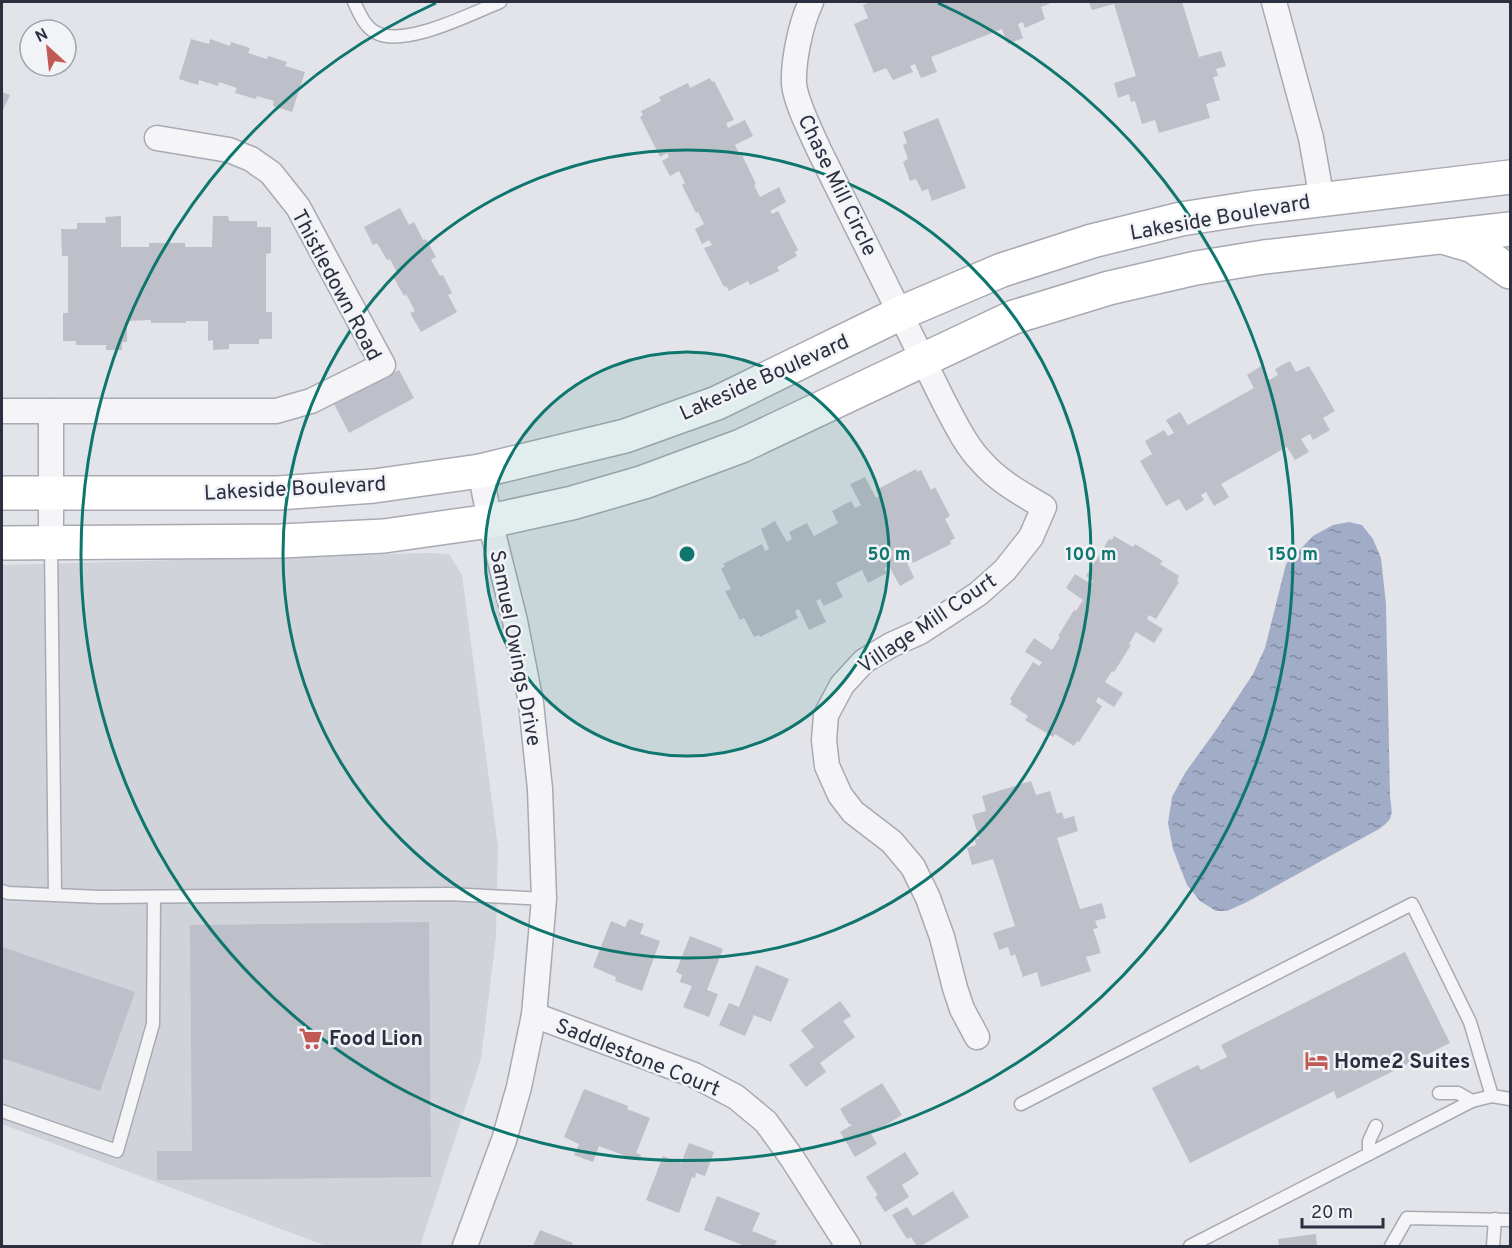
<svg xmlns="http://www.w3.org/2000/svg" width="1512" height="1248" font-family="Overpass,sans-serif">
<style>
.built{fill:#d1d3db}
.water{fill:url(#water-ripples)}
.building{fill:#bdbfc9}
.lines{fill:none;stroke-linecap:round;stroke-linejoin:round}
.lane-casing{stroke:#a8aab3;stroke-width:15}
.street-casing{stroke:#a8aab3;stroke-width:27}
.secondary-casing{stroke:#a8aab3;stroke-width:36}
.lane{stroke:#f5f5f8;stroke-width:12}
.street{stroke:#f5f5f8;stroke-width:24}
.secondary{stroke:#fff;stroke-width:33}
.ring{fill:none;stroke:#0f766e;stroke-width:3}
.labels{text-anchor:middle;stroke-width:5;stroke-linejoin:round;paint-order:stroke}
.street-label{font-size:21px;fill:#2c2f40;stroke:#f2f3f7}
.poi-label{font-size:21px;font-weight:bold;fill:#2c2f40;stroke:#f2f3f7;text-anchor:start}
.centre{fill:#0f766e;stroke:#f2f3f7;stroke-width:3}
.ring-label{font-size:18px;text-anchor:middle;font-weight:bold;fill:#0f766e;stroke:#f2f3f7;stroke-width:5;stroke-linejoin:round;paint-order:stroke}
</style>
<defs>
<pattern id="water-ripples" width="26" height="14" patternUnits="userSpaceOnUse" patternTransform="scale(1.5)"><rect width="26" height="14" fill="#a1acc6"/><path d="M2 4q2-2 4 0t4 0M15 11q2-2 4 0t4 0" fill="none" stroke="#838ca2"/></pattern>
</defs>
<rect width="100%" height="100%" fill="#e3e4e9"/>
<path class="built" d="M427 553 449 554 462 575 498 847 496 937 481 1059 420 1246H326L2 1124V565Z"/>
<path class="water" d="M1349 522 1362 525 1373 539 1381 558 1386 604 1390 796C1392 814 1395 818 1379 829L1247 902 1227 911H1216L1200 901 1187 885 1173 849 1168 823 1172 797 1185 773 1216 730 1253 674 1265 648 1286 564 1313 536 1333 525Z"/>
<g class="building">
<path d="M871 2H1053L1041 7 1045 19 1025 28 1023 22 1018 24 1023 38 1008 44 1002 29 931 57 937 72 921 78 915 64 910 66 913 72 893 80 886 68 874 73 854 24 868 18 863 5Z"/>
<path d="M1089 2H1182L1199 57 1221 51 1226 66 1216 69 1218 76 1213 77 1220 100 1206 104 1210 118 1159 133 1155 120 1142 124 1135 101 1131 102 1129 94 1118 98 1114 83 1136 76 1114 4 1092 10Z"/>
<path d="M191 39 209 44 210 39 230 46 231 42 250 48 248 53 267 59 268 56 287 62 285 66 305 72 292 112 273 106 274 101 257 96 256 99 235 93 237 88 219 82 218 86 199 80 198 85 179 79Z"/>
<path d="M710 78 712 82 714 81 734 120 726 123 728 128 745 120 753 136 735 145 740 156 742 155 756 184 754 185 760 197 779 187 786 202 770 211 772 214 778 211 798 250 795 252 797 256 777 267 779 271 750 285 748 281 729 291 726 286 724 287 704 248 712 245 709 240 702 244 695 229 704 224 698 212 696 213 682 185 685 183 679 171 670 176 662 161 669 157 667 153 660 157 640 117 643 115 641 111 661 101 659 97 688 83 690 88Z"/>
<path d="M2 92 10 95 2 112Z"/>
<path d="M938 118 966 188 932 201 928 189 922 191 916 179 910 181 903 162 908 159 903 145 907 143 903 132Z"/>
<path d="M400 208 409 225 414 222 423 240 426 239 436 257 431 260 440 276 443 275 452 293 448 295 457 312 421 332 410 313 415 311 406 294 404 296 394 278 398 275 390 259 387 260 377 243 373 245 364 227Z"/>
<path d="M121 216V247H149V243H185V247H212L213 216H228L229 221H257V227H271V253L266 254V312H272V339H259V344H229V349L213 350V340L208 341V321H186V323H151V320L127 321V342H122V350H106V345H76V341H63V313H68V256H62L61 229H77V223H106L105 217Z"/>
<path d="M1290 361 1296 372 1309 366 1335 411 1323 418 1330 430 1313 440 1310 434 1301 439 1309 452 1295 460 1287 447 1221 484 1229 497 1214 506 1206 492 1201 495 1204 500 1186 511 1179 499 1166 506 1140 461 1152 454 1145 441 1164 430 1168 436 1174 433 1166 420 1180 412 1188 425 1254 388 1247 375 1261 366 1269 380 1278 375 1275 369Z"/>
<path d="M399 370 414 398 349 433 334 404Z"/>
<path d="M916 469 917 472 921 470 931 490 935 487 950 516 945 519 955 538 950 541 951 544 913 563 909 556 905 558 914 578 900 586 889 566 884 568 887 573 868 583 862 570 836 583 843 597 824 606 820 599 816 601 826 622 809 630 799 609 795 611 798 618 760 637 759 635 754 637 744 618 740 620 725 591 731 589 721 569 725 566 723 564 762 544 765 551 769 549 761 529 775 521 787 542 792 539 789 532 807 523 814 536 838 523 832 511 851 501 855 508 861 505 850 484 865 477 876 498 879 496 876 490Z"/>
<path d="M1114 536 1133 547 1135 544 1163 561 1160 564 1179 576 1177 581 1179 582 1156 619 1149 615 1147 619 1163 629 1154 643 1136 632 1129 644 1131 645 1114 672 1112 671 1105 682 1123 693 1114 707 1098 697 1096 702 1102 706 1079 742 1077 741 1074 746 1055 734 1053 737 1025 720 1028 716 1010 704 1012 700 1010 699 1033 662 1039 666 1042 662 1025 652 1034 638 1052 650 1060 637 1058 636 1074 610 1076 611 1083 600 1066 588 1075 574 1091 584 1093 581 1086 576 1109 539 1112 540Z"/>
<path d="M1031 781 1036 795 1050 791 1057 814 1062 812 1064 819 1074 816 1078 831 1057 838 1080 909 1102 903 1106 918 1095 921 1098 928 1093 929 1101 953 1086 957 1091 971 1041 987 1037 972 1023 977 1015 954 1011 956 1008 947 999 950 993 933 1015 926 993 859 972 865 967 848 976 845 975 840 979 838 972 815 986 811 982 796Z"/>
<path d="M629 919 644 924 640 934 660 941 642 991 615 981 616 977 593 967 611 921 625 927Z"/>
<path d="M429 922 431 1177 157 1180V1151H192L190 925Z"/>
<path d="M690 936 723 949 707 990 718 994 709 1017 683 1007 692 986 680 982 682 975 676 972Z"/>
<path d="M2 947 135 992 100 1091 2 1058Z"/>
<path d="M1405 952 1450 1043 1337 1099 1334 1091 1190 1163 1152 1088 1198 1065 1201 1070 1227 1057 1221 1045Z"/>
<path d="M756 965 789 979 771 1022 754 1015 745 1036 719 1025 729 1003 739 1007Z"/>
<path d="M840 1001 851 1016 843 1021 855 1037 820 1063 826 1072 806 1087 789 1065 814 1047 801 1030Z"/>
<path d="M882 1083 902 1115 871 1134 877 1144 855 1157 840 1132 852 1125 851 1124H849L840 1109Z"/>
<path d="M584 1089 628 1106 627 1109 650 1118 636 1153 641 1155 639 1161 599 1146 593 1162 574 1155 579 1144 564 1137Z"/>
<path d="M689 1143 714 1152 705 1176 696 1173 695 1178 692 1177 679 1213 646 1200 663 1156 681 1163Z"/>
<path d="M905 1152 919 1174 902 1185 909 1197 885 1212 875 1197 878 1195 866 1177Z"/>
<path d="M953 1191 969 1217 921 1246H917L911 1237 907 1239 892 1215 907 1207 913 1216Z"/>
<path d="M717 1196 760 1213 752 1231 777 1241 774 1246H745L704 1230Z"/>
<path d="M540 1230 573 1243 571 1246H533Z"/>
<path d="M1316 1234 1317 1246H1279L1278 1239Z"/>
</g>
<g class="lines">
<defs>
<g id="lane">
<path d="M354 2C359 12 364 26 375 32 403 49 472 13 500 2"/>
<path d="M51 544 55 895"/>
<path d="M2 891 8 893 100 897 449 894 544 899"/>
<path d="M1439 1093H1458L1472 1101"/>
<path d="M1021 1104 1087 1070 1412 904 1470 1022 1492 1096 1510 1099"/>
<path d="M2 1111 117 1151 153 1024 154 897"/>
<path d="M1369 1154V1141L1376 1126"/>
<path d="M1190 1246 1472 1101 1492 1096"/>
<path d="M1391 1246 1407 1218 1510 1220"/>
<path d="M1493 1246 1495 1219"/>
</g>
<g id="street">
<path d="M811 2C801 23 793 60 794 84 796 103 811 132 819 150L944 402C954 421 966 446 981 461 998 481 1022 494 1044 507L1031 537 1005 570 978 594 920 632 891 645 864 661 842 685 826 715 824 740 827 766 840 795 853 812 892 842 913 867 928 898 942 937 955 988 962 1009 977 1037"/>
<path d="M1274 2 1311 138 1322 200"/>
<path d="M2 411H276L311 401 383 365 298 207 271 173 251 159 229 150 157 138"/>
<path d="M51 411V543"/>
<path d="M534 1015 694 1075 736 1097 766 1122 792 1158 848 1246"/>
<path d="M465 1246 504 1140 519 1087 534 1015 544 899 540 789 531 703 515 621 490 521 480 471"/>
</g>
<g id="secondary">
<path d="M1446 238 1473 246 1510 272"/>
<path d="M2 493H278L374 486 480 471 625 436 717 403 901 313 1002 270 1092 241 1181 219 1252 208 1510 177"/>
<path d="M2 543 281 541 384 536 490 521 572 503 644 482 741 446 1014 317 1109 288 1196 268 1264 257 1510 229"/>
</g>
</defs>
<use href="#lane" class="lane-casing"/>
<use href="#street" class="street-casing"/>
<use href="#secondary" class="secondary-casing"/>
<use href="#lane" class="lane"/>
<use href="#street" class="street"/>
<use href="#secondary" class="secondary"/>
</g>
<circle cx="687" cy="554" r="202" fill="#0f766e" fill-opacity=".12"/>
<g class="ring">
<circle cx="687" cy="554" r="202"/>
<circle cx="687" cy="554" r="404"/>
<path d="M938 3A606 606 0 1 1 436 3"/>
</g>
<defs>
<symbol id="supermarket-bare" viewBox="-9 -9 18 18"><path d="M-6-5.5h2.5l.6 2H6L4.5 2H-2.5L-4.4-4H-6ZM-1.5 3.2a1.3 1.3 0 1 0 .1 0ZM3 3.2a1.3 1.3 0 1 0 .1 0Z" fill="#c15a55" stroke="#f2f3f7" stroke-width="2.5" paint-order="stroke"/></symbol>
<symbol id="hotel-bare" viewBox="-9 -9 18 18"><path d="M-6-4.5h1.5V1H6V5H4.5V3h-9V5H-6ZM-4 0a1.8 1.8 0 1 1 3.6 0ZM.5 0V-2.5h3Q6-2.5 6 0Z" fill="#c15a55" stroke="#f2f3f7" stroke-width="2.5" paint-order="stroke"/></symbol>
</defs>
<g fill-rule="evenodd">
<use href="#supermarket-bare" x="294" y="1022" width="33" height="33"/>
<use href="#hotel-bare" x="1300" y="1044" width="33" height="33"/>
</g>
<g class="labels">
<g class="street-label">
<text transform="translate(838 185) rotate(64)" y="7">Chase Mill Circle</text>
<text transform="translate(1220 217) rotate(-10)" y="7">Lakeside Boulevard</text>
<text transform="translate(337 285) rotate(62)" y="7">Thistledown Road</text>
<text transform="translate(764 377) rotate(-24)" y="7">Lakeside Boulevard</text>
<text transform="translate(295 488) rotate(-3)" y="7">Lakeside Boulevard</text>
<text transform="translate(927 623) rotate(-34)" y="7">Village Mill Court</text>
<text transform="translate(516 648) rotate(79)" y="7">Samuel Owings Drive</text>
<text transform="translate(638 1057) rotate(22)" y="7">Saddlestone Court</text>
</g>
<g class="poi-label">
<text x="329" y="1045">Food Lion</text>
<text x="1334" y="1068">Home2 Suites</text>
</g>
</g>
<circle cx="687" cy="554" r="9" class="centre"/>
<g class="ring-label">
<text x="889" y="560">50 m</text>
<text x="1091" y="560">100 m</text>
<text x="1293" y="560">150 m</text>
</g>
<rect width="1512" height="1248" fill="none" stroke="#2c2f40" stroke-width="6"/>
<g transform="translate(48 48) rotate(333)"><circle r="28" fill="#f2f3f7" stroke="#a3a5ae" stroke-width="1.5"/>
<path d="M0-4.5L10 22L0 15L-10 22Z" fill="#c15a55"/>
<text y="-9" font-size="16" font-weight="bold" text-anchor="middle" fill="#2c2f40">N</text>
</g>
<path d="M1302 1218v9h81v-9" fill="none" stroke="#2c2f40" stroke-width="3"/>
<text x="1311" y="1218" font-size="18" fill="#2c2f40" stroke="#f2f3f7" stroke-width="4.5" paint-order="stroke">20 m</text>
</svg>
